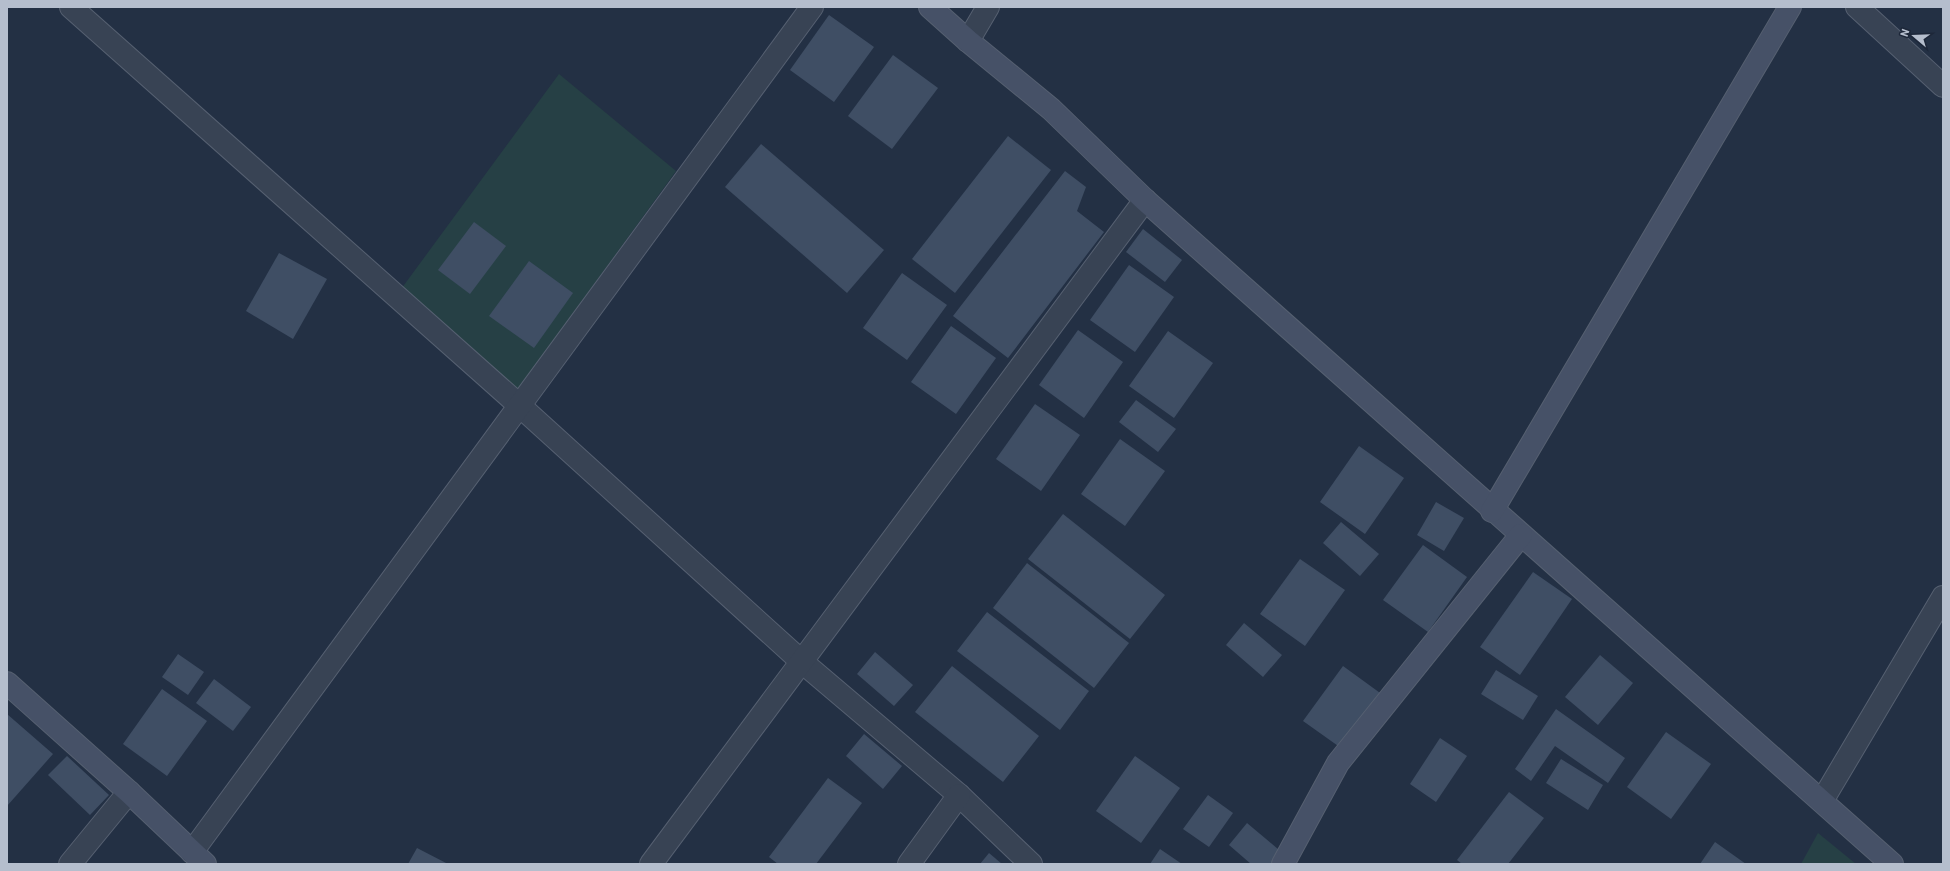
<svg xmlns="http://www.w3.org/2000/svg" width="1950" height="871" font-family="Barlow,sans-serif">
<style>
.green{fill:#264045}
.building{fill:#3f4e64}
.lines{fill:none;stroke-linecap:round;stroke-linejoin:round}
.street-casing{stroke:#566071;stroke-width:24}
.secondary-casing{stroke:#566071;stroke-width:24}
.street{stroke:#384354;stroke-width:22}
.secondary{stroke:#465167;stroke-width:22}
</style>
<rect width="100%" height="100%" fill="#233044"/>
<g class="green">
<path d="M559 74 676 171 511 399 396 296Z"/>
<path d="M1818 833 1856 864H1801Z"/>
</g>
<g class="building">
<path d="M829 15 874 47 834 102 790 70Z"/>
<path d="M893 55 938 88 892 149 848 116Z"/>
<path d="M1008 136 1051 170 955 293 912 259Z"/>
<path d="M761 144 884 250 847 293 725 187Z"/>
<path d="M1065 171 1086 187 1077 211 1104 232 1008 358 953 316Z"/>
<path d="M474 222 506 246 470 294 438 270Z"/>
<path d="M1143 229 1182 260 1165 282 1126 252Z"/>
<path d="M279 253 327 279 293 339 246 311Z"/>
<path d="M529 261 573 293 534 348 489 316Z"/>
<path d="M1129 265 1174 297 1135 352 1090 320Z"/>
<path d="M902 273 947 305 907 360 863 328Z"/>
<path d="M951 326 996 358 956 414 911 382Z"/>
<path d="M1078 330 1123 362 1084 418 1039 385Z"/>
<path d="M1168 331 1213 363 1174 418 1129 386Z"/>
<path d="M1136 400 1176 429 1158 452 1119 422Z"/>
<path d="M1035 404 1080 435 1041 491 996 459Z"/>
<path d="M1120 439 1165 471 1125 526 1081 494Z"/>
<path d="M1359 446 1404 478 1365 534 1320 502Z"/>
<path d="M1436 502 1464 518 1444 551 1417 535Z"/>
<path d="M1063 514 1165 595 1130 639 1028 559Z"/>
<path d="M1341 522 1379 554 1360 576 1323 543Z"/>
<path d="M1423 545 1467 577 1428 632 1383 600Z"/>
<path d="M1300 559 1345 590 1305 646 1260 614Z"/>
<path d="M1027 563 1129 643 1094 688 993 608Z"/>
<path d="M1533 572 1572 599 1520 675 1480 647Z"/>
<path d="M987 612 1089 691 1060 730 957 651Z"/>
<path d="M1244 623 1282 655 1263 677 1226 645Z"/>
<path d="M875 652 913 685 894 706 857 674Z"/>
<path d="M178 654 204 672 188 695 162 677Z"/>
<path d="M1600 655 1633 683 1598 725 1565 697Z"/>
<path d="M952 666 1039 736 1003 782 915 712Z"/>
<path d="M1343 666 1387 698 1348 753 1303 721Z"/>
<path d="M1496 670 1538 696 1523 720 1481 694Z"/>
<path d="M214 679 251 707 233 731 196 703Z"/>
<path d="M162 689 207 721 167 776 123 744Z"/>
<path d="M1556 709 1625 758 1608 783 1555 746 1531 781 1515 769Z"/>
<path d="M7 714 53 754 7 806Z"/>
<path d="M1666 732 1711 764 1671 819 1627 787Z"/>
<path d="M864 734 902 766 883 789 846 756Z"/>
<path d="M1440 738 1467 756 1436 802 1410 784Z"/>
<path d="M67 756 109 795 90 815 48 775Z"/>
<path d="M1135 756 1180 788 1141 843 1096 811Z"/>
<path d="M1561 759 1603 785 1588 810 1546 783Z"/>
<path d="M828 778 862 803 816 864H778L769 857Z"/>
<path d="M1509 792 1544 818 1508 864H1462L1457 860Z"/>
<path d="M1208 795 1233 813 1209 847 1183 829Z"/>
<path d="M1247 823 1285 855 1277 864H1251L1229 845Z"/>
<path d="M1715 842 1746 864H1700Z"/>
<path d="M417 848 448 864H408Z"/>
<path d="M1160 849 1182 864H1150Z"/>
<path d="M989 853 1002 864H980Z"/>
</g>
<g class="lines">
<defs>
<g id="street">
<path d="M71 7 520 406 801 661 959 795 1031 864"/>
<path d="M1857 7 1943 86"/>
<path d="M968 41 988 7"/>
<path d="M1822 801 1943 597"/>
<path d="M192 852 812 7"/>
<path d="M70 864 129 792"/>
<path d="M651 864 1145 200"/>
<path d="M909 864 959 795"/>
</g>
<g id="secondary">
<path d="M930 7 968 41 1051 109 1145 200 1892 864"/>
<path d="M1492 511 1790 7"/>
<path d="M7 683 129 792 205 864"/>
<path d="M1283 864 1338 763 1521 535"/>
</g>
</defs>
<use href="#street" class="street-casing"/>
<use href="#secondary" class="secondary-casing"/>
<use href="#street" class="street"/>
<use href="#secondary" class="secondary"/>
</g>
<rect width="1950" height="871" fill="none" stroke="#b5becd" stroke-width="16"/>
<g transform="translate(1914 36) rotate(289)" stroke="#1d2739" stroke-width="3" paint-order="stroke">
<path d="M0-3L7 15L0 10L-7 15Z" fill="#b5becd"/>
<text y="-6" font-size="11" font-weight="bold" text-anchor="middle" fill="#b5becd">N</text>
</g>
</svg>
